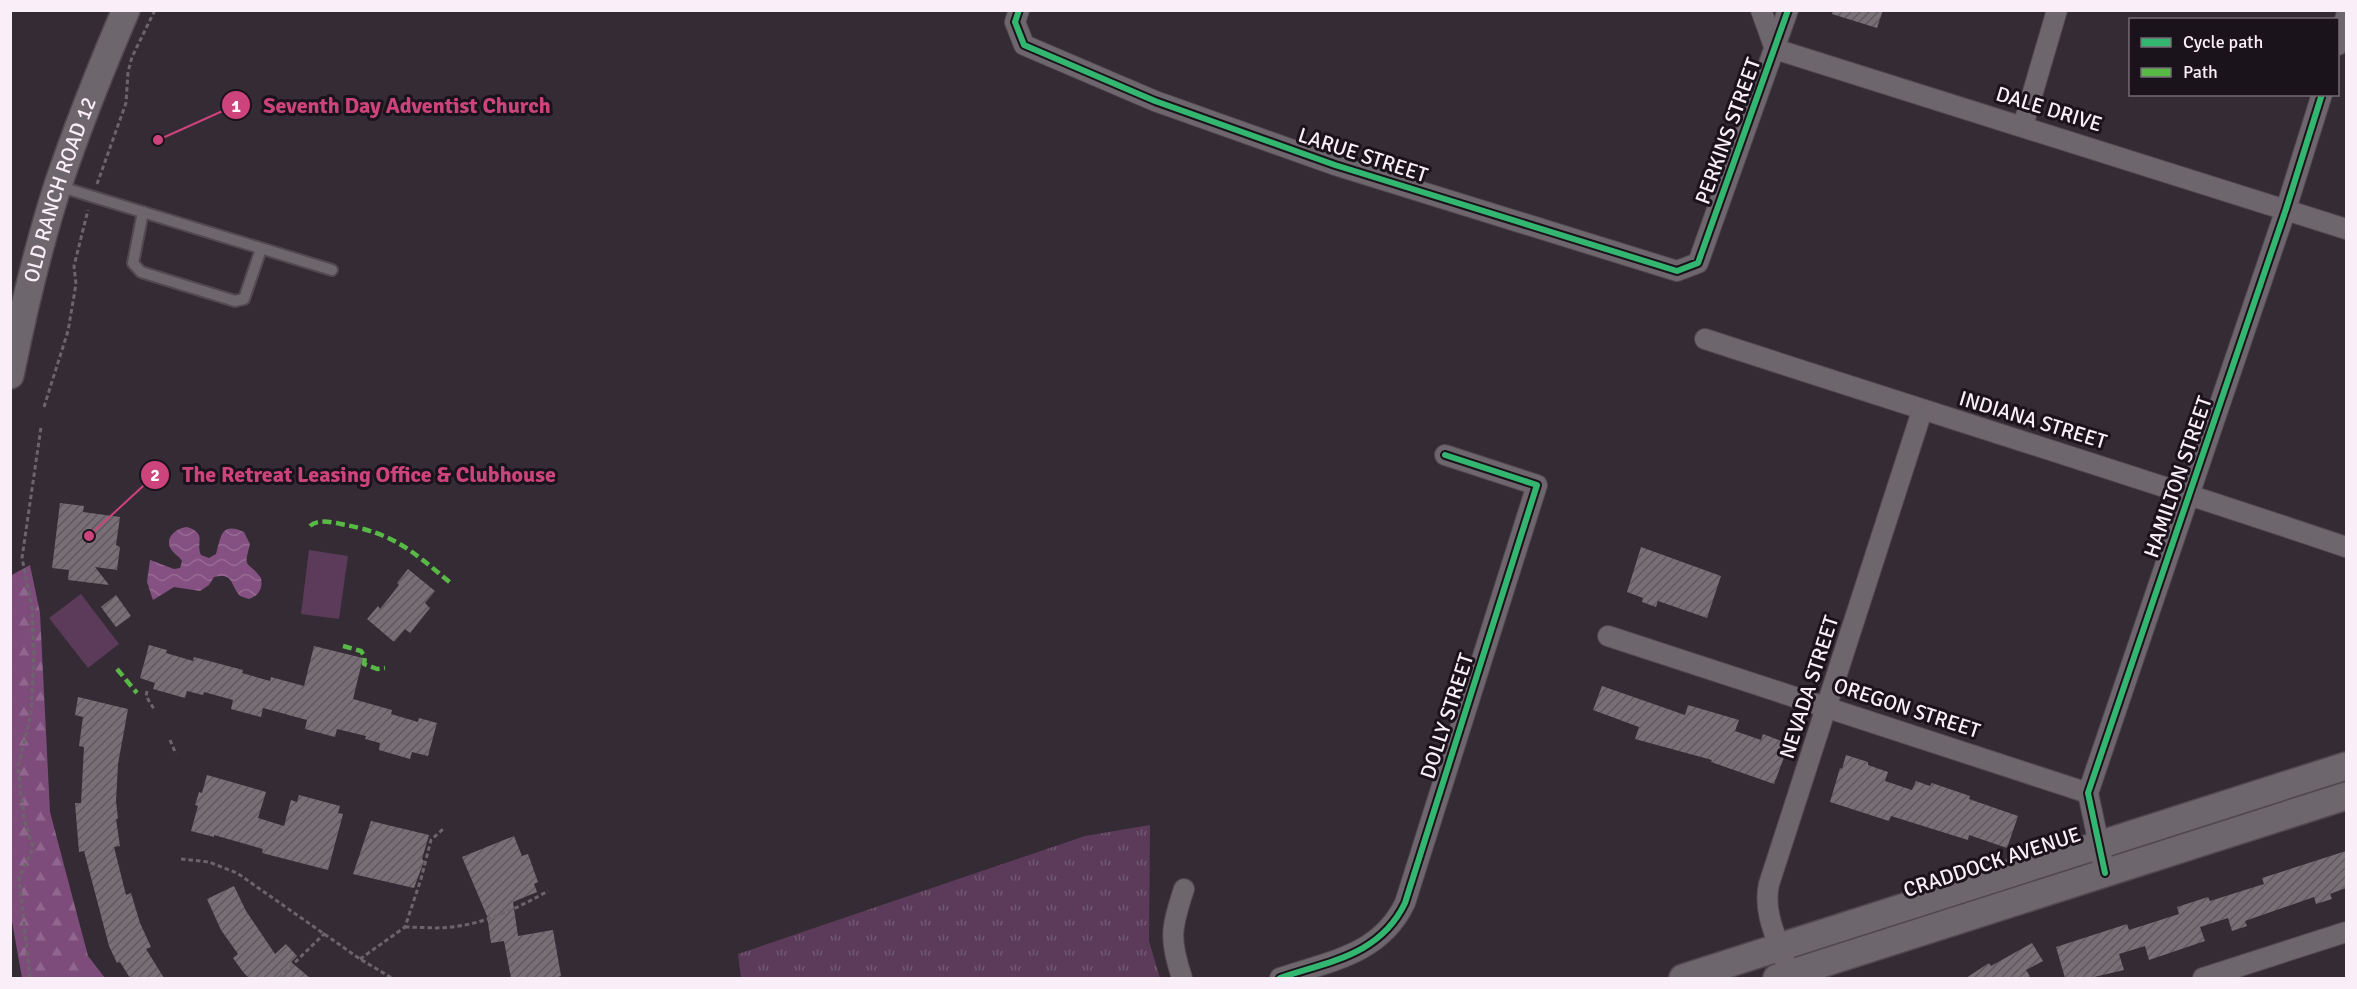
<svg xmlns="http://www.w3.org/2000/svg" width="2357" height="989" font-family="Signika,sans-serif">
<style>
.grass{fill:url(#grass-tufts)}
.forest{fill:url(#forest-firs)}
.pitch{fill:#5b3b59}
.water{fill:url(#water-waves)}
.building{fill:url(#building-hatch)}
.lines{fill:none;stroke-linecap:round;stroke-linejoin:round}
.lane-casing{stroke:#514950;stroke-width:14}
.street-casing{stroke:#514950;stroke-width:22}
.secondary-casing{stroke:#514950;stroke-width:30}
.path{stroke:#6b656b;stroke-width:3;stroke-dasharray:4.5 3;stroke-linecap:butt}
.lane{stroke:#6e666d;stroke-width:10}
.street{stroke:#6e666d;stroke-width:20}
.secondary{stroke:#6e666d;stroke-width:27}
.quiet{stroke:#58b947;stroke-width:4.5;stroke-dasharray:9 4.5;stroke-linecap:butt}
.cycleway-casing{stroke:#1b131b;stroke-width:10}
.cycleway{stroke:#33b770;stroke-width:6}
.labels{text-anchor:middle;stroke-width:6;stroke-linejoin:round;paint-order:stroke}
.street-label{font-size:21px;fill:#faeff9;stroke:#1b131b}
.leader{fill:none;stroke:#cd437b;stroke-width:2}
.callout-dot{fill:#cd437b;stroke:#1b131b;stroke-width:2}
.mark-label{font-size:18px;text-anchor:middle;font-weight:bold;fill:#fff}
.callout-label{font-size:22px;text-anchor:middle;font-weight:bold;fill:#cd437b;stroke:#1b131b;stroke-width:6;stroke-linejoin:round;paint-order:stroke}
</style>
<defs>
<pattern id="grass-tufts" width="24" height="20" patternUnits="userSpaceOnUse" patternTransform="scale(1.5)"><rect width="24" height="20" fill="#5b3b59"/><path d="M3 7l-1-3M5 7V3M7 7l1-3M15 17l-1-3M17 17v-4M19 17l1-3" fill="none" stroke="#735872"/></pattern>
<pattern id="forest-firs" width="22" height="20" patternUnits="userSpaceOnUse" patternTransform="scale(1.5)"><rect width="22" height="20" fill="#7d4c7b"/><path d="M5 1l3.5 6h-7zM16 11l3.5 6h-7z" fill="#90668e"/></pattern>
<pattern id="water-waves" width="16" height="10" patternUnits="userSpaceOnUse" patternTransform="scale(1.5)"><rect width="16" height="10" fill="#855182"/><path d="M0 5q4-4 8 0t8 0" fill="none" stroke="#976a94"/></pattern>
<pattern id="building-hatch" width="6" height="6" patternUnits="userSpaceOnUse" patternTransform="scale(1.5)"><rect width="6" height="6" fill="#776e76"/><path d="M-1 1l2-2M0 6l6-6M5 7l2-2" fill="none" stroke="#5f595e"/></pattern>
</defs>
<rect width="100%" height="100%" fill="#352b34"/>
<path class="grass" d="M1150 825 1149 941 1160 978H741L738 954 1085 836Z"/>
<path class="forest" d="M30 565 40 613 50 812 88 956 105 978H22L10 910V576Z"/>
<g class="pitch">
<path d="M309 550 348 556 339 619 301 614Z"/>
<path d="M81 594 119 644 88 668 49 618Z"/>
</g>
<path class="water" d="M187 527C208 534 195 542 201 555L209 558 216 554C221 538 220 521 244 532L250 544C243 571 247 559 261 578 263 588 259 596 249 599L240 596C230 585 234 572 214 577L209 585 200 591 174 587 153 600 147 582 150 560 174 569 180 568 182 561C179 556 174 554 171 549 164 538 176 528 187 527Z"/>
<g class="building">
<path d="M1832 10H1883L1877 28 1832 14Z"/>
<path d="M60 503 84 506 83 512 120 517 116 545 120 547 117 570 95 567 109 585 68 580 69 570 52 568Z"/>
<path d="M1641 547 1721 576 1707 618 1658 601 1656 607 1642 602 1643 598 1627 592Z"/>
<path d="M408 569 435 591 425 603 430 608 410 633 405 629 394 642 367 619 378 606 380 609 399 585 397 583Z"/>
<path d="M116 595 131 616 116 627 101 607Z"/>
<path d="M149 645 167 650 166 653 193 661 194 657 243 670 242 673 270 681 271 677 304 686 314 646 363 658 353 699 392 710 391 714 418 722 419 718 437 723 428 756 412 752 410 759 379 750 380 743 365 739 366 736 337 729 335 737 305 729 307 720 263 708 261 717 231 709 233 700 204 692 203 695 187 691 185 698 153 689 155 683 140 678Z"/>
<path d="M1602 686 1685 715 1688 705 1739 720 1735 731 1761 740 1763 734 1789 744 1774 784 1711 762 1712 760 1635 739 1639 727 1593 710Z"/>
<path d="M78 697 128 709 118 764 116 801 118 819H116L120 846 114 847 126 895 131 893 140 923 151 947 146 949 164 978H130L120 962 117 963 109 946 84 851 79 852 75 803H81L84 747 79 746 83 717 75 715Z"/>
<path d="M1846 755 1868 762V765L1888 772 1885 781 1912 790 1916 781 1930 786 1932 783 1970 796 1969 799 2018 816 2007 848 1969 835 1968 840 1891 816 1889 821 1830 802 1840 768 1842 769Z"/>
<path d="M207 775 266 792 258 818 284 826 291 800 297 802 299 795 340 806 338 813 343 814 328 870 262 853 263 849 214 835V837L191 831 198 806 195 805 199 792 202 793Z"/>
<path d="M371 821 429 835 422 859 424 861 414 888 353 874Z"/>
<path d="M514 836 522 856 528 854 538 882 534 884 537 892 513 902 518 936 553 930 561 976 555 978H511L504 941 491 943 487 916 462 857Z"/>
<path d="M2346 851V888L2330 894 2332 899 2316 904 2314 897 2245 921 2247 926 2232 931 2228 918 2200 927 2205 941 2149 960 2145 946 2119 954 2124 970 2090 978H2065L2056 947 2127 924 2129 930 2179 914 2177 907 2208 897 2210 901 2264 884 2262 878Z"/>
<path d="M234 886 246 911 275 954 286 944 297 956 291 962 310 978H249L243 972 233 958 238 954 221 930 207 899Z"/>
<path d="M2032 943 2043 961 2026 970 2031 978H1966L1989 963 1991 966Z"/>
</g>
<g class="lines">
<defs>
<g id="lane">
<path d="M58 186 332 270"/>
<path d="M143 212 133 263 141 272 235 301 244 299 261 249"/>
</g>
<g id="street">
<path d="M1019 10 1015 22 1024 45 1155 101 1335 165 1677 271 1698 263 1788 10"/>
<path d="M1761 10 1775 49 2346 229"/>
<path d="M2338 45 2346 16"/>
<path d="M2023 126 2057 10"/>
<path d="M1705 339C1919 409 2133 475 2346 547"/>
<path d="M1608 636 2088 793"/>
<path d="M2105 873 2088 793 2286 209 2322 94"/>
<path d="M1784 959C1775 935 1763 910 1769 884L1922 411"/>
<path d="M1182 978C1169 939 1171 928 1184 889"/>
<path d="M1280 978C1330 961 1380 955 1405 903L1537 485 1445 455"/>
<path d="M2203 978 2346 932"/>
</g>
<g id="secondary">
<path id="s1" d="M10 375C23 311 38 247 58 185 78 126 101 68 126 10"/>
<path d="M1683 978 2346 766"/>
<path d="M1777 978 2346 796"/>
</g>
</defs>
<use href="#lane" class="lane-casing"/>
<use href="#street" class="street-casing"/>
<use href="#secondary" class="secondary-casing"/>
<g class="path">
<path d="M97 184 126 103 128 72 132 57 155 10"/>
<path d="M44 407 68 331 76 284 74 266 88 210"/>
<path d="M147 691 146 696 154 709"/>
<path d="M170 740 176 754"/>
<path d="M181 859 209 862 237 873 360 959 392 978"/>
<path d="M405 927C420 927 436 929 452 927 487 923 518 908 548 891"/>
<path d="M360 959 405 927 421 879 431 840 443 829"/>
<path d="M30 978 19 878 33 848 24 818 18 768 31 714 34 654 32 608 22 558 41 427"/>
<path d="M279 978 325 933"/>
</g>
<use href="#lane" class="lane"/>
<use href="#street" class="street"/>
<use href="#secondary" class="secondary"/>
<g class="quiet">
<path d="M310 526C317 519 331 522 341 524 396 534 412 551 453 585"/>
<path d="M343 646 361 651 365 657 364 664 377 669 385 668"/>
<path d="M117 669 137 693"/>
</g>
<defs>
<g id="cycleway">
<path d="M1019 10 1015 22 1024 45 1155 101 1335 165 1677 271 1698 263 1788 10"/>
<path d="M2105 873 2088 793 2286 209 2322 94"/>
<path d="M1280 978C1330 961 1380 955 1405 903L1537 485 1445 455"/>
</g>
</defs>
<use href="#cycleway" class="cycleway-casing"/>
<use href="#cycleway" class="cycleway"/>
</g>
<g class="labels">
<g class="street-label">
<text transform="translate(2049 109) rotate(17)" y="7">DALE DRIVE</text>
<text transform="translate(1728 131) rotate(-70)" y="7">PERKINS STREET</text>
<text transform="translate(1363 155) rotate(18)" y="7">LARUE STREET</text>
<text dy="7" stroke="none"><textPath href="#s1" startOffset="192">OLD RANCH ROAD 12</textPath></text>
<text transform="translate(2033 420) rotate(17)" y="7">INDIANA STREET</text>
<text transform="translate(2178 477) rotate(-71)" y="7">HAMILTON STREET</text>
<text transform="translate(1809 687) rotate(-72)" y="7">NEVADA STREET</text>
<text transform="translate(1907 708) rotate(18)" y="7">OREGON STREET</text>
<text transform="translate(1447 716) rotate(-72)" y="7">DOLLY STREET</text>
<text transform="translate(1992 862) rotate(-18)" y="7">CRADDOCK AVENUE</text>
</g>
</g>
<path class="leader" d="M158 140L236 105M89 536L155 475"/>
<g class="callout-dot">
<circle cx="158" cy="140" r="6"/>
<circle cx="89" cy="536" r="6"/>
<circle cx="236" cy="105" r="15"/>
<circle cx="155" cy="475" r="15"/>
</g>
<g class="mark-label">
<text x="236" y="112">1</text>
<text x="155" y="481">2</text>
</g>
<g class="callout-label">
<text x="407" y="113">Seventh Day Adventist Church</text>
<text x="369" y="482">The Retreat Leasing Office &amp; Clubhouse</text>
</g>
<rect width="2357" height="989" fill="none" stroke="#faeff9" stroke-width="24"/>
<rect x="2129" y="18" width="210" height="78" fill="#1b131b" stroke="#746b74" stroke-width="1.5"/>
<rect x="2141" y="38" width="30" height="9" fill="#33b770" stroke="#746b74" stroke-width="1.5"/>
<text x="2183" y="48" font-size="18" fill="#faeff9">Cycle path</text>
<rect x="2141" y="68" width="30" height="9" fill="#58b947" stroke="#746b74" stroke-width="1.5"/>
<text x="2183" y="78" font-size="18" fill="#faeff9">Path</text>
</svg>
